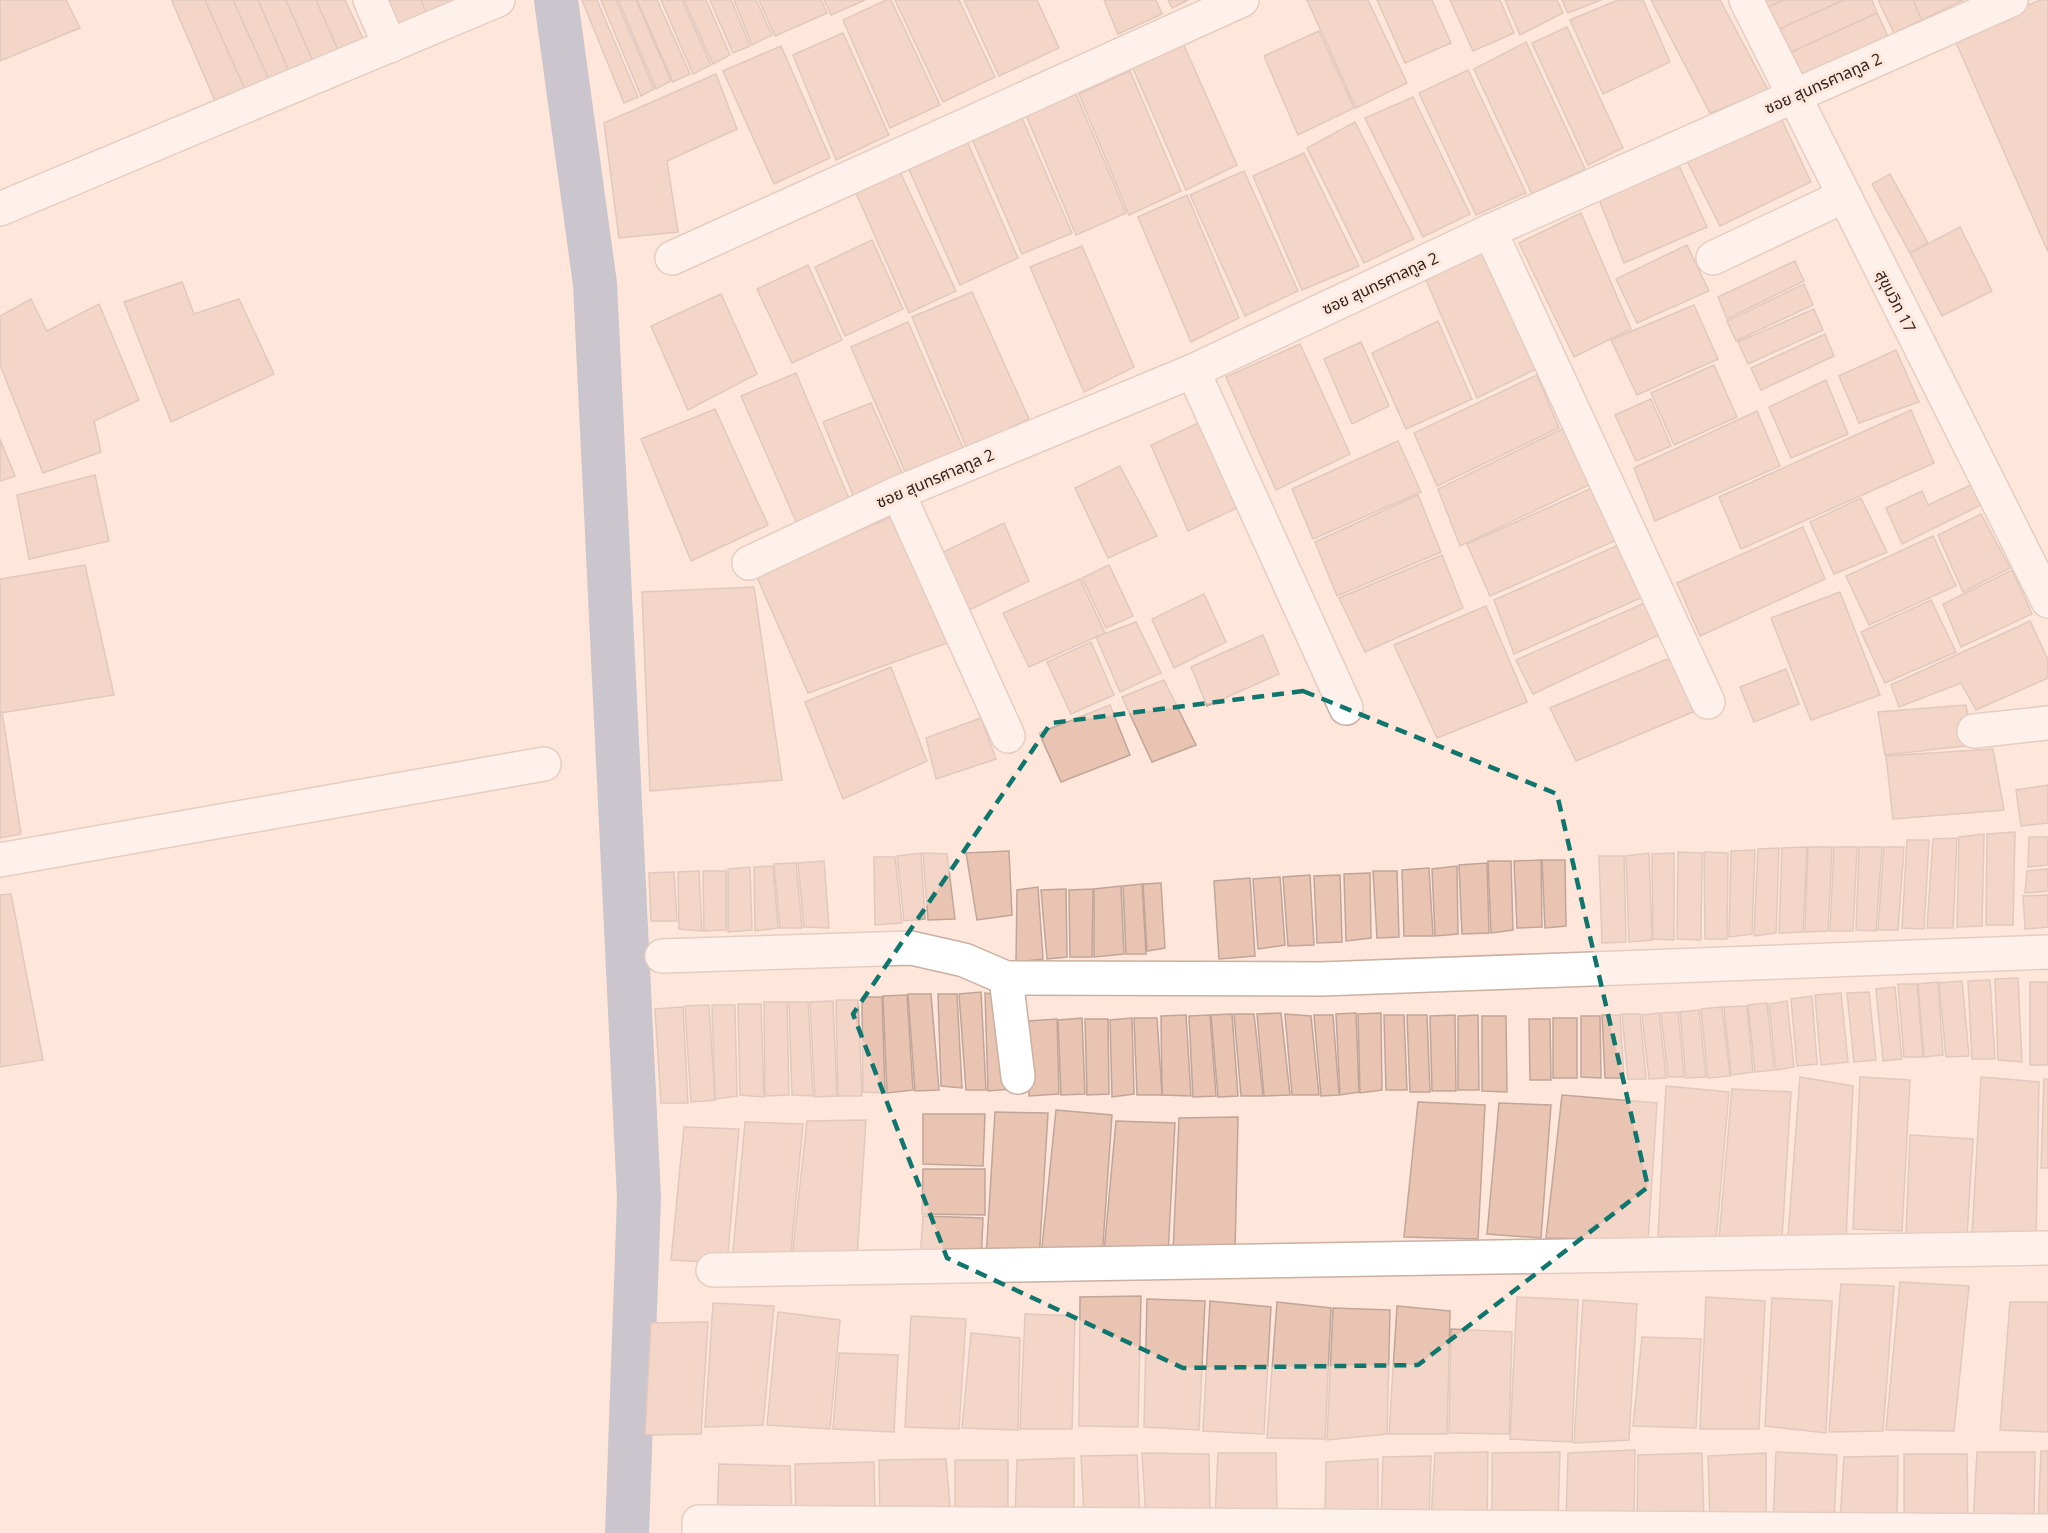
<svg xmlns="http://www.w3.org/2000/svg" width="2048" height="1533" font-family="'Open Sans','Noto Sans Thai',sans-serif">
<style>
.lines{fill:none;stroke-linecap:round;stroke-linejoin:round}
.canal{stroke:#8e9ebc;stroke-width:44}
.building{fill:#e9c4b3;stroke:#c1a598;stroke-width:1.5}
.minor-casing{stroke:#cbafa2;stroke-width:36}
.minor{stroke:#fff;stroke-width:33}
.marked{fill:none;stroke:#0f766e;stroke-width:4.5;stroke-dasharray:12 8;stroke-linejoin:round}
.labels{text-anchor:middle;stroke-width:6;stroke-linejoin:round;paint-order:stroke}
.street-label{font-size:16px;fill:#2c211c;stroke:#fee6db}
</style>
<rect width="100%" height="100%" fill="#fee6db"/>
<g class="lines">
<path class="canal" d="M556 0 595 284 639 1198 627 1533"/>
</g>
<g class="building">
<path d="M0 0H66L80 28 0 61Z"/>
<path d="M174 0H205L249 98 219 110 172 1Z"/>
<path d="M205 0H233L273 88 249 98Z"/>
<path d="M233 0H258L293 80 273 88Z"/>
<path d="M258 0H286L317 70 293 80Z"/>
<path d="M286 0H316L342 59 317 70Z"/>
<path d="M316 0H345L367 47 342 59Z"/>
<path d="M386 0H421L430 22 401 34Z"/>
<path d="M421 0H452L456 11 430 22Z"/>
<path d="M582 0H597L638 97 624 103Z"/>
<path d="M601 0H616L654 89 641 96Z"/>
<path d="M618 0H636L671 81 656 89Z"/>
<path d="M637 0H657L690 74 673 82Z"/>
<path d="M661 0H682L711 65 693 74Z"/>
<path d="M684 0H706L730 55 713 64Z"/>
<path d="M710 0H731L750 46 733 53Z"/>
<path d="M734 0H756L772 35 752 45Z"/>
<path d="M759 0H821L827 13 775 36Z"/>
<path d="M824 0H865L831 15Z"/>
<path d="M886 0H891L940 105 890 128 843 20Z"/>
<path d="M895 0H959L995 77 943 102Z"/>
<path d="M964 0H1037L1059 48 999 76Z"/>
<path d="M1104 0H1156L1162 14 1118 34Z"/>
<path d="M1168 0H1188L1172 8Z"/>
<path d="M1307 0H1368L1407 83 1356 108Z"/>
<path d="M1377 0H1432L1451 43 1405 63Z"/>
<path d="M1450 0H1500L1514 33 1473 51Z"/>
<path d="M1505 0H1557L1563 13 1520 35Z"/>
<path d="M1562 0H1601L1568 13Z"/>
<path d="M1618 0H1643L1670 62 1603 94 1570 20Z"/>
<path d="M1651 0H1720L1768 90 1710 113Z"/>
<path d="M1759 0H1784L1763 10Z"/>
<path d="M1784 0H1844L1773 32 1763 10Z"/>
<path d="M1844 0H1872L1877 13 1783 56 1773 32Z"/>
<path d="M1878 0H1913L1922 20 1894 33Z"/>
<path d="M1913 0H1963L1922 20Z"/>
<path d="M2040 0H2048V252L1954 38Z"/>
<path d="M1877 13 1888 37 1795 80 1783 56Z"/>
<path d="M1567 27 1623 148 1588 165 1532 43Z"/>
<path d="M1319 31 1354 108 1298 135 1264 56Z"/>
<path d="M843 33 889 135 836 160 793 55Z"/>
<path d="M1182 41 1237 165 1186 190 1131 64Z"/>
<path d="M1526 42 1585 169 1532 194 1474 69Z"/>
<path d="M781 46 830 158 774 184 723 71Z"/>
<path d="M1468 70 1526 193 1476 215 1419 93Z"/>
<path d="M1130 71 1181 191 1129 215 1079 94Z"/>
<path d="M716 74 737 129 667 161 678 232 619 238 604 123Z"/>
<path d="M1076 94 1126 213 1076 235 1026 115Z"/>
<path d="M1413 97 1470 214 1423 237 1365 118Z"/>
<path d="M1779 114 1811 182 1720 226 1686 159Z"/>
<path d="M1022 118 1072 233 1022 254 972 139Z"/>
<path d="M1355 122 1414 239 1364 263 1307 148Z"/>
<path d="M966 139 1018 258 960 285 908 167Z"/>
<path d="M1304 153 1359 266 1302 290 1253 176Z"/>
<path d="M1677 161 1707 227 1624 263 1598 197Z"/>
<path d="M1244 171 1298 291 1245 316 1190 195Z"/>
<path d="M900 172 956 291 909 313 856 193Z"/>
<path d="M1890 174 1928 243 1910 253 1872 184Z"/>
<path d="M1187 195 1239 318 1191 342 1138 217Z"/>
<path d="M1581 213 1631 329 1574 357 1519 243Z"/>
<path d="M1960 227 1992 291 1942 316 1910 253Z"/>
<path d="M872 240 903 309 845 336 815 267Z"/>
<path d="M1687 245 1709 291 1637 323 1616 279Z"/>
<path d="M1082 246 1134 367 1084 392 1030 267Z"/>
<path d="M1483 251 1536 369 1477 398 1426 280Z"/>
<path d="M1795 261 1804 281 1727 319 1718 297Z"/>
<path d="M808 265 842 340 792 363 757 289Z"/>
<path d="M182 282 194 314 239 299 274 374 171 422 124 302Z"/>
<path d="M1804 284 1813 305 1736 341 1727 321Z"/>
<path d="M972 292 1029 419 967 449 912 317Z"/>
<path d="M721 294 757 374 688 410 651 326Z"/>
<path d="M31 299 47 331 99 304 139 400 94 421 101 452 43 473 0 365V316Z"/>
<path d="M1694 305 1718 359 1637 395 1611 340Z"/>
<path d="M1814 309 1823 330 1748 364 1738 342Z"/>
<path d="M1438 321 1472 399 1406 429 1372 353Z"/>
<path d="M908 322 964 450 907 476 851 347Z"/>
<path d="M1825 334 1834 356 1761 390 1751 368Z"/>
<path d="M1361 342 1389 406 1352 424 1324 359Z"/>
<path d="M1300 344 1350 454 1276 490 1226 377Z"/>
<path d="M1896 350 1919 402 1859 423 1839 376Z"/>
<path d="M1714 365 1737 417 1674 445 1651 393Z"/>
<path d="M796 373 850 501 797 524 741 396Z"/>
<path d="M1537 375 1559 428 1437 486 1414 433Z"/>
<path d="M1826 380 1848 434 1791 458 1769 407Z"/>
<path d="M1651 399 1671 446 1636 461 1615 415Z"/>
<path d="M871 403 904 477 855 500 823 422Z"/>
<path d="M715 409 768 525 691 561 641 439Z"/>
<path d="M1911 410 1934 463 1741 549 1719 497Z"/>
<path d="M1757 411 1780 466 1655 521 1634 468Z"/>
<path d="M1207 419 1245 504 1188 531 1151 445Z"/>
<path d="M1564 428 1589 485 1460 546 1438 489Z"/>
<path d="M0 439 15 476 0 481Z"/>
<path d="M1398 441 1421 492 1313 539 1292 489Z"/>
<path d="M1120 466 1157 536 1108 558 1075 488Z"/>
<path d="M95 475 109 541 29 559 17 495Z"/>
<path d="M1973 484 1983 504 1902 544 1886 508 1922 491 1928 505Z"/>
<path d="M1592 488 1617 540 1490 596 1467 544Z"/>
<path d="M1418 495 1441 552 1337 596 1315 542Z"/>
<path d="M1861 498 1887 552 1834 574 1810 522Z"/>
<path d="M1981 514 2010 568 1963 592 1938 535Z"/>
<path d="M891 517 947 643 808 693 756 575Z"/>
<path d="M1004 523 1029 581 965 612 939 554Z"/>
<path d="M1803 527 1825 579 1700 636 1677 583Z"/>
<path d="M1933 536 1956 586 1869 625 1846 576Z"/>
<path d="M1623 543 1645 596 1514 654 1494 600Z"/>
<path d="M1442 555 1463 608 1365 652 1339 598Z"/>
<path d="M85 565 114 695 0 713V579Z"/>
<path d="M1109 565 1133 616 1106 628 1082 578Z"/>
<path d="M2012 570 2032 614 1961 647 1943 604Z"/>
<path d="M1080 579 1105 633 1029 667 1003 613Z"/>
<path d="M754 587 782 780 650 791 642 592Z"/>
<path d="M1840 592 1880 695 1811 720 1771 618Z"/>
<path d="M1204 594 1226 642 1174 668 1152 619Z"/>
<path d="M1931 600 1956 652 1885 683 1861 632Z"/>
<path d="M1649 601 1663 633 1533 694 1516 660Z"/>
<path d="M1486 606 1527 702 1437 738 1394 645Z"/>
<path d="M2030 621 2048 660V678L1976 710 1961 683 1899 707 1891 685Z"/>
<path d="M1136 622 1161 673 1120 692 1096 637Z"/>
<path d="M1263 635 1279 674 1207 706 1191 667Z"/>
<path d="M1091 642 1114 695 1071 714 1047 662Z"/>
<path d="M1677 655 1700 709 1576 761 1550 708Z"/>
<path d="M891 667 927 761 843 799 805 702Z"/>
<path d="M1786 669 1799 704 1754 722 1740 687Z"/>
<path d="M1164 680 1196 745 1152 762 1122 697Z"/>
<path d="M1110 705 1130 755 1061 782 1039 733Z"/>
<path d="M1966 705 1973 745 1885 755 1878 712Z"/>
<path d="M2 712 21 834 0 838V713Z"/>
<path d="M981 718 996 759 936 779 926 738Z"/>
<path d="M1993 749 2004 810 1893 819 1886 756Z"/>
<path d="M2048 785V823L2021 826 2016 790Z"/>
<path d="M2015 832 2013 925H1986L1987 834Z"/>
<path d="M1984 834 1982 926 1957 927 1959 837Z"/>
<path d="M2029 837H2048V865L2028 867Z"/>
<path d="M1957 838 1953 928H1927L1933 839Z"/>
<path d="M1907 840H1929L1924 929 1902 928Z"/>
<path d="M1807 847 1803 932 1779 933 1782 848Z"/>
<path d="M1808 847H1832L1828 931 1805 932Z"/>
<path d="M1834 847H1857L1853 931H1830Z"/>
<path d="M1859 847H1882L1876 931 1856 930Z"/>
<path d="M1884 847H1904L1898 930H1878Z"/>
<path d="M1779 848 1776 933 1754 936 1758 849Z"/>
<path d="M1755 850 1752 934 1729 937 1731 851Z"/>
<path d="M1009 851 1012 915 977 920 966 853Z"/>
<path d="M1678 852 1702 853 1701 940 1677 939Z"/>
<path d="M1704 852 1728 853 1727 939H1705Z"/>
<path d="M921 853 925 919 904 921 897 856Z"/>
<path d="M923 853 947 854 955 919 928 920Z"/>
<path d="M1649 853 1652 940 1629 942 1626 856Z"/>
<path d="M1674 853V940L1653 939 1652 854Z"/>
<path d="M1599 856H1624L1626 942 1602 943Z"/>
<path d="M874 857H895L902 923 875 925Z"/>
<path d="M1541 860 1542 927 1517 928 1514 861Z"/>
<path d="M1542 860H1565L1566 926 1545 928Z"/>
<path d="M824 861 829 928 804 927 798 863Z"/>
<path d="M1488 861H1511L1513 930 1491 933Z"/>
<path d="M796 863 802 928H780L774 864Z"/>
<path d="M1487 863 1489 933 1462 934 1459 865Z"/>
<path d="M773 866 778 928 755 931 754 867Z"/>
<path d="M1457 866 1458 934 1435 936 1432 869Z"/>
<path d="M750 867 752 930 728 932V869Z"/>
<path d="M1429 868 1433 936H1404L1402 870Z"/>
<path d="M2048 869V891L2025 893 2027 871Z"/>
<path d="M699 871 702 931 679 929 678 872Z"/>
<path d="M703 871H726V930L704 931Z"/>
<path d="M1373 871H1397L1399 937 1377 938Z"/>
<path d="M674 872 677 921H651L649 873Z"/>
<path d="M1370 873 1371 938 1346 941 1344 874Z"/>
<path d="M1310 875 1314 945 1288 946 1283 877Z"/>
<path d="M1340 875 1342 942 1317 943 1314 876Z"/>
<path d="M1280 877 1285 945 1258 949 1253 879Z"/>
<path d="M1250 878 1255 956 1219 959 1214 881Z"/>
<path d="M1161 883 1165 948 1147 951 1143 884Z"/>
<path d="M1142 884 1146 954H1126L1123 886Z"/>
<path d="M1121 886 1124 954 1094 957V889Z"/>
<path d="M1038 887 1043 959 1016 962 1017 890Z"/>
<path d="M1066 889 1067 957 1047 959 1041 890Z"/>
<path d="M1093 889 1092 957H1070L1069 890Z"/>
<path d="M11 894 43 1060 0 1067V895Z"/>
<path d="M2048 895V927L2025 929 2023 896Z"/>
<path d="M2018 978 2022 1062 1998 1060 1995 979Z"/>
<path d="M1990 980 1995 1059H1972L1968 981Z"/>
<path d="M1962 981 1969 1056 1946 1057 1939 983Z"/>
<path d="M1938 982 1943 1055 1924 1057 1918 984Z"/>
<rect x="2030" y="982" width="18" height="83"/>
<path d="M1898 984H1917L1923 1057H1904Z"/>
<path d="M1895 987 1902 1059 1883 1061 1876 989Z"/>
<path d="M981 992 986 1090H966L959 994Z"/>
<path d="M1869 992 1876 1060 1854 1062 1847 993Z"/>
<path d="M985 993 1005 996 1011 1089 988 1091Z"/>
<path d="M1841 993 1848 1062 1821 1065 1815 995Z"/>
<path d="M908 994H931L939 1090 915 1091Z"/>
<path d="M938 994H957L962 1088 941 1086Z"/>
<path d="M907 995 913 1090 887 1093 883 996Z"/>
<path d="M1812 996 1817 1064 1797 1066 1791 999Z"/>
<path d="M862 997H882L885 1093 863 1092Z"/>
<path d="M836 1000H858L862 1096H838Z"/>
<path d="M833 1001 837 1096 815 1097 810 1002Z"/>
<path d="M1787 1001 1794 1067 1776 1070 1769 1004Z"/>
<path d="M764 1002H787L789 1095 765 1096Z"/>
<path d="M789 1002H808L813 1096 792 1095Z"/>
<path d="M1767 1003 1774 1070 1755 1072 1748 1005Z"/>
<path d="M738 1004H761L764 1097 740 1095Z"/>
<path d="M709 1005 715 1100 691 1102 685 1006Z"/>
<path d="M712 1005H735L737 1096 715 1099Z"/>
<path d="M1747 1006 1753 1072 1731 1075 1724 1007Z"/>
<path d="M683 1007 688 1103H661L655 1009Z"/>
<path d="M1722 1007 1730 1076 1708 1078 1701 1009Z"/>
<path d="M1699 1010 1706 1077 1686 1078 1680 1012Z"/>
<path d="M1678 1012 1684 1077H1668L1661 1013Z"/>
<path d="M1281 1013 1290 1095 1264 1096 1257 1014Z"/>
<path d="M1356 1013 1359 1092 1340 1095 1336 1014Z"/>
<path d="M1381 1013 1382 1090 1360 1093 1358 1014Z"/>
<path d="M1659 1013 1666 1078 1649 1079 1642 1015Z"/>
<path d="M1232 1014 1238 1096 1218 1097 1211 1015Z"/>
<path d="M1234 1014H1254L1263 1096H1241Z"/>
<path d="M1285 1014 1311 1016 1319 1095H1292Z"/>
<path d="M1622 1014H1640L1646 1079H1628Z"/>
<path d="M1186 1015 1191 1096 1162 1095 1161 1016Z"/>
<path d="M1210 1015 1216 1096 1193 1097 1189 1016Z"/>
<path d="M1314 1015H1333L1339 1095 1321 1096Z"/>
<path d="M1384 1015H1404L1407 1090H1386Z"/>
<path d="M1407 1015H1427L1430 1092H1410Z"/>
<path d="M1455 1015 1456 1091H1432L1430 1016Z"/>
<path d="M1478 1015 1479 1090H1458V1016Z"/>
<path d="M1602 1015H1620L1624 1078H1605Z"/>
<path d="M1482 1016H1506L1507 1092 1482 1091Z"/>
<path d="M1581 1016H1600L1601 1078 1581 1077Z"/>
<path d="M1082 1018 1085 1094 1061 1095 1058 1020Z"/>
<path d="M1132 1018 1134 1094 1112 1097 1110 1020Z"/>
<path d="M1134 1018H1157L1162 1095H1137Z"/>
<rect x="1553" y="1018" width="24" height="60"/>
<path d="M1057 1019 1059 1094 1029 1096 1028 1021Z"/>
<path d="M1085 1019H1108L1109 1094 1087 1095Z"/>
<path d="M1529 1019H1550L1551 1080H1530Z"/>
<path d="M1800 1077 1853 1086 1846 1239 1788 1236Z"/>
<path d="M1860 1077 1910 1080 1902 1231 1853 1229Z"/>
<path d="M1981 1077 2039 1082 2036 1239 1972 1235Z"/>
<path d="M2044 1079H2048V1168H2041Z"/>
<path d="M1666 1086 1729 1092 1716 1240 1658 1236Z"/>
<path d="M1732 1089 1791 1092 1782 1239H1719Z"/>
<path d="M1562 1095 1657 1103 1648 1240 1546 1238Z"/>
<path d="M1418 1102 1485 1105 1478 1239 1404 1237Z"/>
<path d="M1499 1103 1551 1105 1541 1238 1487 1234Z"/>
<path d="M1056 1110 1112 1115 1102 1258 1041 1257Z"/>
<path d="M995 1112 1048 1113 1039 1260 986 1258Z"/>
<path d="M923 1114H985L983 1166 923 1164Z"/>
<path d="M1238 1117 1235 1253 1173 1254 1179 1118Z"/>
<path d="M866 1120 857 1257 792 1258 807 1121Z"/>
<path d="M1116 1121 1175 1123 1168 1254 1104 1252Z"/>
<path d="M745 1122 803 1124 790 1262H732Z"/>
<path d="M684 1127 739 1129 727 1263 671 1260Z"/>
<path d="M1910 1135 1973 1139 1967 1236 1906 1234Z"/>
<path d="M923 1169H985V1215L922 1214Z"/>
<path d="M923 1216 983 1218 981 1262 920 1261Z"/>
<path d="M1900 1282 1969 1286 1954 1431 1886 1430Z"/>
<path d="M1841 1284 1894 1286 1883 1431 1829 1432Z"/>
<path d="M1141 1296 1138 1427 1079 1426 1080 1297Z"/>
<path d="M1517 1297 1578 1300 1572 1442 1510 1439Z"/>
<path d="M1706 1297 1765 1301 1759 1429H1700Z"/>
<path d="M1772 1298 1832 1301 1826 1433 1765 1426Z"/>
<path d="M1147 1299 1205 1301 1199 1430 1144 1427Z"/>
<path d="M1583 1300 1637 1304 1629 1440 1574 1443Z"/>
<path d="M1210 1301 1271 1307 1264 1434 1203 1431Z"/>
<path d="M1277 1302 1331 1308 1325 1439 1267 1438Z"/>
<path d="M2010 1302H2048V1432L2000 1430Z"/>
<path d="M713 1303 774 1306 763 1425 705 1427Z"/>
<path d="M1397 1306 1450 1311 1447 1434H1389Z"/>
<path d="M1333 1308 1390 1310 1387 1434 1327 1440Z"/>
<path d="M778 1312 840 1320 830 1429 767 1425Z"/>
<path d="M1025 1314 1075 1316 1072 1429H1020Z"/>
<path d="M911 1316 966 1319 959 1429 905 1427Z"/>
<path d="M708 1322 701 1434 645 1435 651 1323Z"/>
<path d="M1451 1329 1512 1332 1509 1434 1449 1433Z"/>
<path d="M971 1333 1020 1338 1018 1430 962 1428Z"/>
<path d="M1642 1337 1701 1339 1696 1428 1633 1426Z"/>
<path d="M839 1353 898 1355 894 1432 833 1429Z"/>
<path d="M1635 1450 1634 1521H1566L1568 1453Z"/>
<path d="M2041 1451H2048V1523H2038Z"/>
<path d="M1488 1452 1487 1521 1431 1519 1435 1453Z"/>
<path d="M1560 1452 1558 1521H1492V1453Z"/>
<path d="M1776 1452 1837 1455 1834 1523H1773Z"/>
<path d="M1977 1452H2035L2034 1521 1973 1525Z"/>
<path d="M1142 1453 1209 1454 1210 1518H1146Z"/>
<path d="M1218 1453H1276L1277 1517H1215Z"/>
<path d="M1702 1453 1704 1522H1637L1638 1455Z"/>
<path d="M1766 1453V1520H1710L1708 1456Z"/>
<path d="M1904 1454H1967L1968 1525H1904Z"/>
<path d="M1137 1455 1140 1516 1084 1515 1081 1456Z"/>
<path d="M1431 1456 1429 1521 1381 1520 1383 1457Z"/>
<path d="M1898 1456 1897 1521H1840L1844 1457Z"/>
<path d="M1074 1458V1518H1015L1017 1460Z"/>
<path d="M946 1459 951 1518 880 1517 879 1460Z"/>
<path d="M1378 1459V1519H1325L1326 1462Z"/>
<path d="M955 1460H1008V1518L955 1516Z"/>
<path d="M874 1462 875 1517 796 1518 795 1464Z"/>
<path d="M719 1464 790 1466 792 1519 717 1517Z"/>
</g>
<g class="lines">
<defs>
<g id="minor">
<path d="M370 0 390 46"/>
<path d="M1746 0 2048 601"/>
<path d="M0 209 498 0"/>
<path d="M1490 231 1708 702"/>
<path d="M672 258 1242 0"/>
<path d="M1713 258 1844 196"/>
<path d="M1193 371 1346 708"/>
<path d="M898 493 1008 736"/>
<path d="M749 563 898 493 1193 371 1490 231 2011 0"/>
<path d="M1974 731 2048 723"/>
<path d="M0 860 544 764"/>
<path d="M662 956 911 948 964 960 1006 978 1321 979 2048 952"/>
<path d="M1006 978 1018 1077"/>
<path d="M713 1270 2048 1248"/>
<path d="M699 1533V1522L2048 1531"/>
</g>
</defs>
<use href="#minor" class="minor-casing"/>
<use href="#minor" class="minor"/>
</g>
<path d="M0 0H2048V1533H0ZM1303 691 1557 794 1648 1187 1418 1365 1183 1368 947 1258 853 1014 1051 723Z" fill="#fee6db" fill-opacity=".55" fill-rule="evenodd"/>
<path class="marked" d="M1303 691 1557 794 1648 1187 1418 1365 1183 1368 947 1258 853 1014 1051 723Z"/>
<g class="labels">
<g class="street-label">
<text transform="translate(1823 83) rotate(-24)" y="6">ซอย สุนทรศาลทูล 2</text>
<text transform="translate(1380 283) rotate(-25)" y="6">ซอย สุนทรศาลทูล 2</text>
<text transform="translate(1896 301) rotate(63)" y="6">สุขุมวิท 17</text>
<text transform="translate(935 478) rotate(-23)" y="6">ซอย สุนทรศาลทูล 2</text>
</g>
</g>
</svg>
